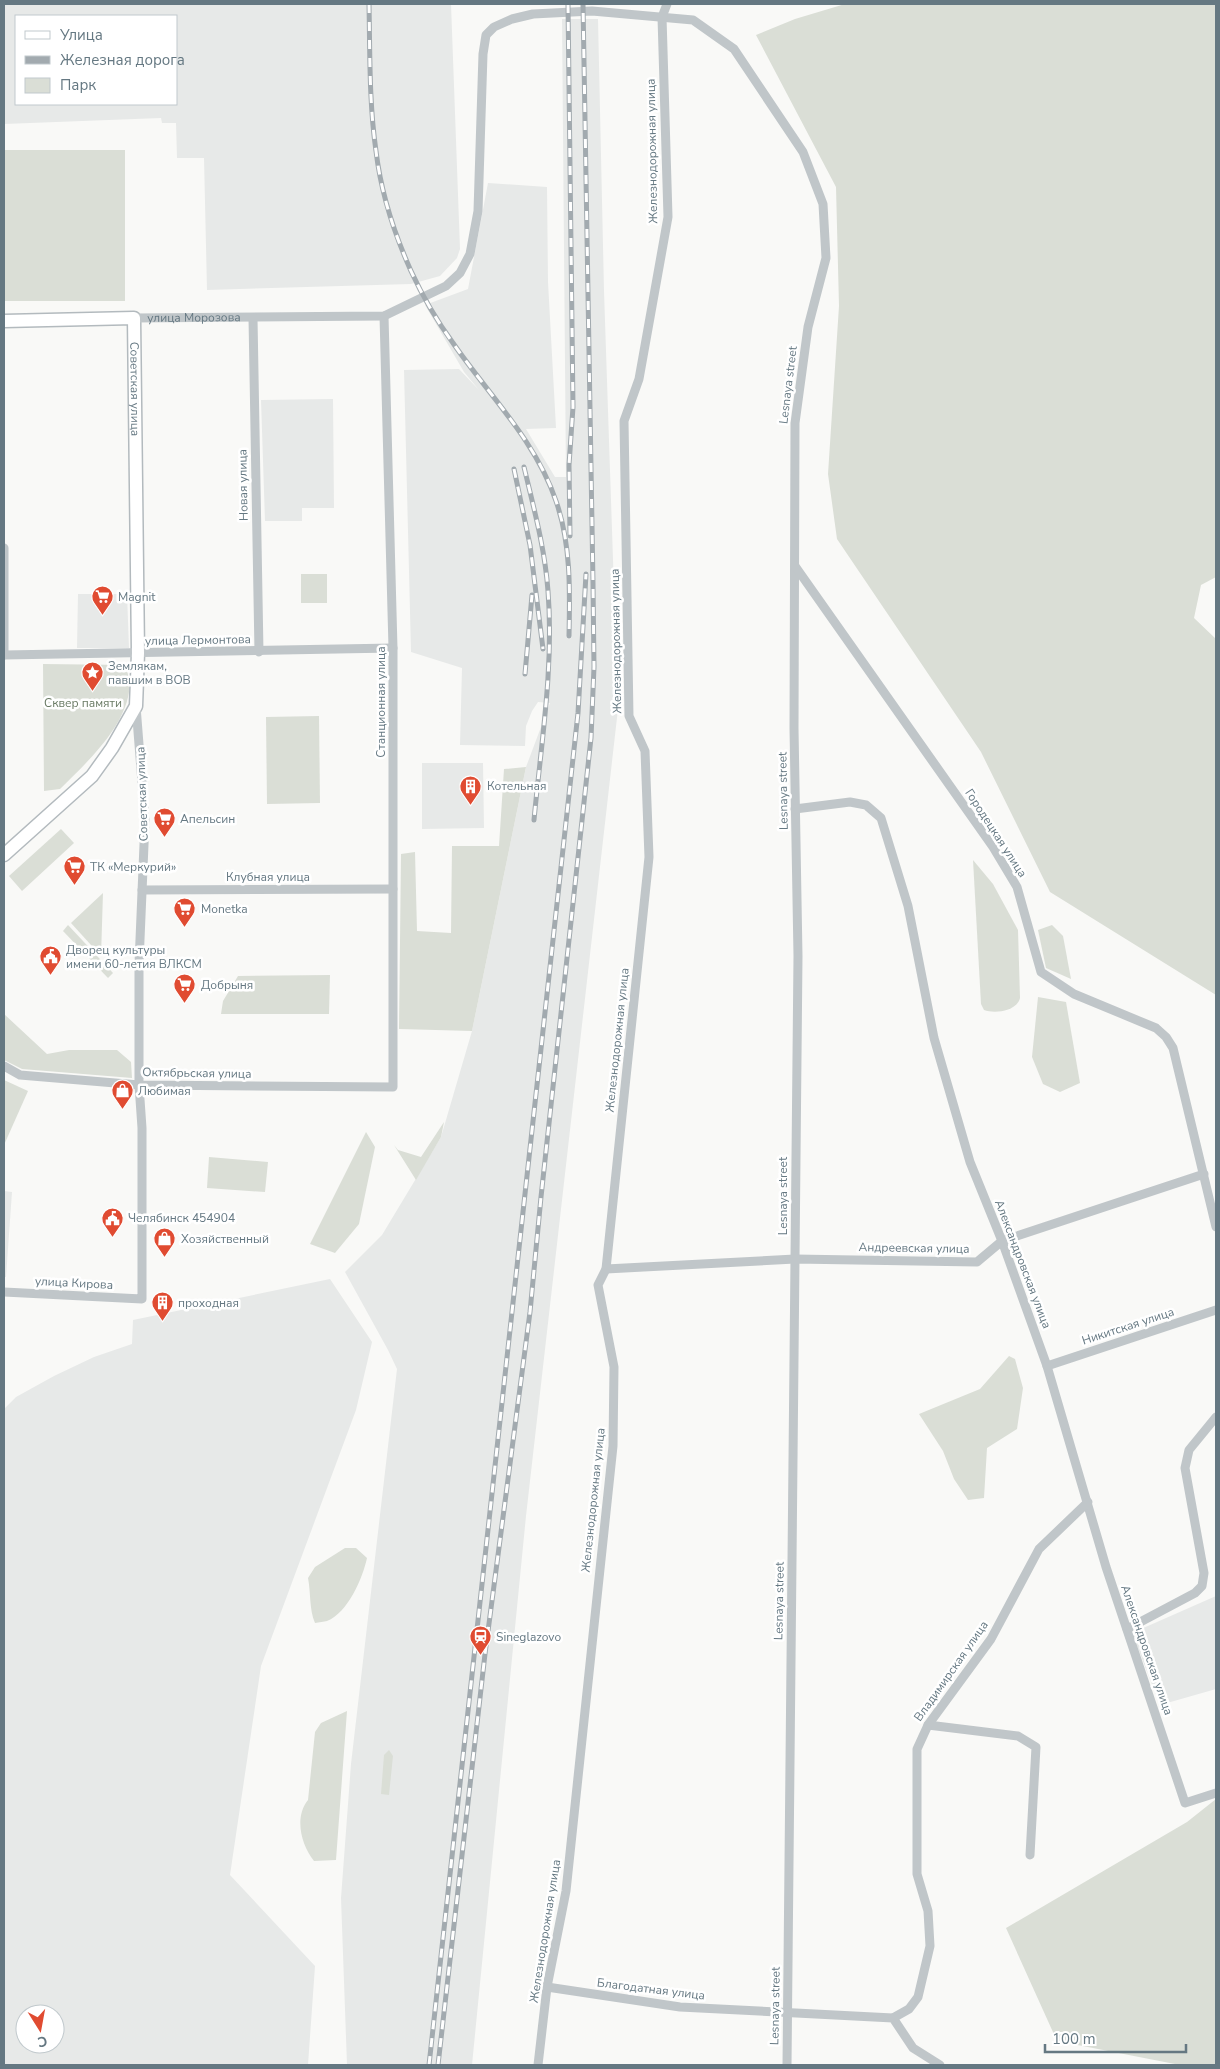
<svg xmlns="http://www.w3.org/2000/svg" width="1220" height="2069" font-family="'Nunito Sans',sans-serif">
<style>
.built{fill:#e7e9e8;fill-rule:evenodd}
.green{fill:#daded6}
.lines{fill:none;stroke-linecap:round;stroke-linejoin:round}
.secondary-casing{stroke:#b3babe;stroke-width:15}
.street{stroke:#c0c6c9;stroke-width:9}
.secondary{stroke:#fff;stroke-width:12}
.rail-casing{stroke:#a2aaaf;stroke-width:5}
.rail{stroke:#fff;stroke-width:3;stroke-dasharray:9;stroke-linecap:butt}
.labels{text-anchor:middle;stroke-width:5;stroke-linejoin:round;paint-order:stroke}
.street-label{font-size:12px;fill:#657882;stroke:#fff}
.poi-label{font-size:12px;fill:#657882;stroke:#fff;text-anchor:start}
.park-label{font-size:12px;fill:#697a64;stroke:#fff}
</style>
<rect width="100%" height="100%" fill="#f9f9f7"/>
<g class="built">
<path d="M4 4H451L460 249 457 258 440 276 411 284 207 290 204 158H177L176 123H162L161 118 4 124ZM176 16V104H16V16Z"/>
<path d="M562 19H598L604 291 618 709 526 1516 472 2065H347L341 1898 351 1764 397 1369 388 1350 345 1272 382 1235 441 1137 472 1031 526 767 550 703 538 702 532 711 526 726 525 746 460 745 462 668 411 652 404 370 459 369 479 390 464 372 425 305 468 289 488 183 547 187 548 282 556 428 526 429 555 477H566Z"/>
<path d="M333 399 334 508H302V521H265L261 400Z"/>
<path d="M78 594H127L129 648H77Z"/>
<path d="M422 763H483L484 828 422 829Z"/>
<path d="M4 1191 12 1192 6 1277H4Z"/>
<path d="M330 1279 372 1342 356 1410 261 1666 230 1875 315 1966 308 2065H4V1409L16 1397 54 1376 94 1357 132 1344 133 1320ZM25 2014H55V2044H25Z"/>
<path d="M1216 1596V1689L1160 1705 1132 1633Z"/>
</g>
<g class="green">
<path d="M845 4H1216V577L1201 585 1194 618 1216 639V995L1050 892 981 752 837 539 828 474 839 306 836 187 756 35 795 19Z"/>
<rect x="4" y="150" width="121" height="151"/>
<rect x="301" y="574" width="26" height="29"/>
<path d="M43 664 126 665C128 674 130 683 129 692 123 730 86 763 60 789L44 791Z"/>
<path d="M319 716 320 803 267 804 266 717Z"/>
<path d="M526 767 472 1031 399 1029 401 854 415 852 417 931 451 933 452 846H499L504 769Z"/>
<path d="M61 829 74 843 22 891 9 876Z"/>
<path d="M973 860 993 884 1018 930 1020 998C1017 1011 995 1014 984 1010L981 1004Z"/>
<path d="M103 893 101 956 71 923Z"/>
<path d="M68 925 113 973 108 978 63 931Z"/>
<path d="M1052 925 1063 936 1071 979 1046 968 1038 930Z"/>
<path d="M330 975 329 1014H221L223 1001 238 976Z"/>
<path d="M1038 997 1066 1002 1080 1083 1060 1092 1043 1084 1032 1057Z"/>
<path d="M4 1014 47 1054 69 1050H117L131 1062 132 1078 22 1069 4 1060Z"/>
<path d="M4 1080 28 1091 4 1145Z"/>
<path d="M444 1122 441 1137 416 1180 394 1145 398 1150 421 1157Z"/>
<path d="M366 1132 375 1147 359 1224 335 1253 310 1244Z"/>
<path d="M209 1157 268 1162 265 1192 207 1188Z"/>
<path d="M1009 1356 1015 1359 1023 1388 1017 1429 987 1448 984 1498 968 1500 954 1479 943 1451 919 1414 980 1389Z"/>
<path d="M345 1548H356L367 1558C363 1577 348 1613 327 1621 324 1622 319 1622 315 1623 309 1609 311 1593 308 1578L315 1567Z"/>
<path d="M347 1711 336 1860 314 1861C301 1845 294 1817 308 1800L315 1732 321 1723Z"/>
<path d="M389 1750 393 1756 389 1795 381 1794 384 1755Z"/>
<path d="M1216 1799V2065H1180L1057 2041 1006 1928 1187 1822Z"/>
</g>
<g class="lines">
<defs>
<g id="secondary">
<path id="s2" d="M4 321 134 318 138 653 136 706 112 748 92 776 4 855"/>
</g>
</defs>
<use href="#secondary" class="secondary-casing"/>
<g class="street">
<path id="s1" d="M134 318 384 316 446 286 460 273 470 254 478 211 483 54 486 35 494 27 512 19 533 14 592 11 693 20 734 49 803 152 823 204 826 258 808 327 795 423 794 728 798 956 787 2065"/>
<path d="M253 318 259 652"/>
<path d="M4 548V655"/>
<path d="M795 566 993 847 1017 887 1041 972 1074 994 1156 1028 1166 1037 1173 1048 1216 1227"/>
<path d="M4 655 393 648"/>
<path d="M795 809 850 802 866 805 881 818 908 906 934 1038 970 1162 1002 1241 1047 1366 1106 1567 1185 1803 1216 1793"/>
<path d="M142 890 393 889"/>
<path d="M4 1066 20 1075 139 1085 393 1087V648L384 316"/>
<path d="M606 1269 795 1259 977 1262 1002 1241 1204 1174"/>
<path d="M4 1292 142 1299V1128L139 1085V963L145 821 136 706"/>
<path d="M1047 1366 1216 1310"/>
<path d="M1127 1629 1195 1593 1202 1586 1204 1573 1185 1468 1189 1450 1216 1417"/>
<path d="M928 1725 1018 1736 1036 1747 1030 1855"/>
<path d="M547 1987 680 2007 893 2018 913 2048 940 2065"/>
<path d="M893 2018 909 2009 918 1997 930 1946 928 1911 917 1874V1749L928 1725 991 1639 1039 1549 1088 1502"/>
<path d="M538 2065 547 1987 566 1891 613 1446 614 1367 598 1285 606 1269 649 857 645 751 629 716 624 421 639 379 668 217 662 17 667 4"/>
</g>
<use href="#secondary" class="secondary"/>
<defs>
<g id="rail">
<path d="M369 4C370 53 369 103 376 151 381 193 394 233 411 271 422 295 437 321 453 343 488 394 536 441 556 501 571 544 570 590 569 636"/>
<path d="M568 4 573 407 569 465 570 536"/>
<path d="M524 467C534 509 545 549 548 591 554 667 541 744 534 820"/>
<path d="M514 469 530 545 543 649"/>
<path d="M525 674 532 595"/>
<path d="M429 2065 578 713 586 574"/>
<path d="M438 2065 485 1654 530 1312 541 1197 591 738 594 667 593 583 583 4"/>
</g>
</defs>
<use href="#rail" class="rail-casing"/>
<use href="#rail" class="rail"/>
</g>
<defs>
<symbol id="supermarket-pin" viewBox="-11 -11 22 30"><path d="M0 17L-7.5 6A9.5 9.5 0 1 1 7.5 6Z" fill="#e04b31" stroke="#fff"/><path d="M-6-5.5h2.5l.6 2H6L4.5 2H-2.5L-4.4-4H-6ZM-1.5 3.2a1.3 1.3 0 1 0 .1 0ZM3 3.2a1.3 1.3 0 1 0 .1 0Z" fill="#fff"/></symbol>
<symbol id="sight-pin" viewBox="-11 -11 22 30"><path d="M0 17L-7.5 6A9.5 9.5 0 1 1 7.5 6Z" fill="#e04b31" stroke="#fff"/><path d="M0-6L1.8-2.2L6-1.7L2.9 1.2L3.7 5.4L0 3.3L-3.7 5.4L-2.9 1.2L-6-1.7L-1.8-2.2Z" fill="#fff"/></symbol>
<symbol id="building-pin" viewBox="-11 -11 22 30"><path d="M0 17L-7.5 6A9.5 9.5 0 1 1 7.5 6Z" fill="#e04b31" stroke="#fff"/><path d="M-4-6H4V6H1V3H-1V6H-4ZM-2.5-4.3h1.7v1.8h-1.7ZM.8-4.3h1.7v1.8H.8ZM-2.5-1h1.7V.8h-1.7ZM.8-1h1.7V.8H.8Z" fill="#fff"/></symbol>
<symbol id="civic-pin" viewBox="-11 -11 22 30"><path d="M0 17L-7.5 6A9.5 9.5 0 1 1 7.5 6Z" fill="#e04b31" stroke="#fff"/><path d="M-.6-6.5H3V-4.5H.6V-3L4-1V1h2V6H-6V1h2V-1L-.6-3ZM-1.2 2.5V6h2.4V2.5Z" fill="#fff"/></symbol>
<symbol id="shop-pin" viewBox="-11 -11 22 30"><path d="M0 17L-7.5 6A9.5 9.5 0 1 1 7.5 6Z" fill="#e04b31" stroke="#fff"/><path d="M-5-2.5h2.3a2.7 3.5 0 0 1 5.4 0H5L5.5 6h-11ZM-1.5-2.5h3a1.5 2.3 0 0 0-3 0Z" fill="#fff"/></symbol>
<symbol id="station-pin" viewBox="-11 -11 22 30"><path d="M0 17L-7.5 6A9.5 9.5 0 1 1 7.5 6Z" fill="#e04b31" stroke="#fff"/><path d="M-3-6H3Q5-6 5-4V2Q5 4 3 4L4.5 6H3L1.5 4h-3L-3 6H-4.5L-3 4Q-5 4-5 2V-4Q-5-6-3-6ZM-3.5-4v3h7v-3ZM-3.5 1v1.5H-2V1ZM2 1v1.5H3.5V1Z" fill="#fff"/></symbol>
</defs>
<g fill-rule="evenodd">
<use href="#supermarket-pin" x="90" y="584" width="25" height="34"/>
<use href="#sight-pin" x="80" y="660" width="25" height="34"/>
<use href="#building-pin" x="458" y="774" width="25" height="34"/>
<use href="#supermarket-pin" x="152" y="806" width="25" height="34"/>
<use href="#supermarket-pin" x="62" y="854" width="25" height="34"/>
<use href="#supermarket-pin" x="172" y="896" width="25" height="34"/>
<use href="#civic-pin" x="38" y="944" width="25" height="34"/>
<use href="#supermarket-pin" x="172" y="972" width="25" height="34"/>
<use href="#shop-pin" x="110" y="1078" width="25" height="34"/>
<use href="#civic-pin" x="100" y="1206" width="25" height="34"/>
<use href="#shop-pin" x="152" y="1226" width="25" height="34"/>
<use href="#building-pin" x="150" y="1290" width="25" height="34"/>
<use href="#station-pin" x="468" y="1624" width="25" height="34"/>
</g>
<g class="labels">
<g class="street-label">
<text transform="translate(652 151) rotate(-91)" y="4">Железнодорожная улица</text>
<text dy="4" stroke="none"><textPath href="#s1" startOffset="60">улица Морозова</textPath></text>
<text transform="translate(788 385) rotate(-83)" y="4">Lesnaya street</text>
<text dy="4" stroke="none"><textPath href="#s2" startOffset="201">Советская улица</textPath></text>
<text transform="translate(243 485) rotate(-91)" y="4">Новая улица</text>
<text transform="translate(198 640) rotate(-1)" y="4">улица Лермонтова</text>
<text transform="translate(616 641) rotate(-91)" y="4">Железнодорожная улица</text>
<text transform="translate(381 702) rotate(-90)" y="4">Станционная улица</text>
<text transform="translate(783 791) rotate(-91)" y="4">Lesnaya street</text>
<text transform="translate(142 794) rotate(-92)" y="4">Советская улица</text>
<text transform="translate(996 833) rotate(57)" y="4">Городецкая улица</text>
<text x="268" y="881">Клубная улица</text>
<text transform="translate(617 1040) rotate(-84)" y="4">Железнодорожная улица</text>
<text transform="translate(197 1073) rotate(1)" y="4">Октябрьская улица</text>
<text transform="translate(783 1196) rotate(-90)" y="4">Lesnaya street</text>
<text transform="translate(914 1248) rotate(1)" y="4">Андреевская улица</text>
<text transform="translate(1023 1264) rotate(69)" y="4">Александровская улица</text>
<text transform="translate(74 1283) rotate(3)" y="4">улица Кирова</text>
<text transform="translate(1128 1326) rotate(-18)" y="4">Никитская улица</text>
<text transform="translate(593 1500) rotate(-84)" y="4">Железнодорожная улица</text>
<text transform="translate(779 1601) rotate(-89)" y="4">Lesnaya street</text>
<text transform="translate(1147 1650) rotate(71)" y="4">Александровская улица</text>
<text transform="translate(951 1671) rotate(-55)" y="4">Владимирская улица</text>
<text transform="translate(545 1931) rotate(-81)" y="4">Железнодорожная улица</text>
<text transform="translate(651 1989) rotate(7)" y="4">Благодатная улица</text>
<text transform="translate(775 2006) rotate(-89)" y="4">Lesnaya street</text>
</g>
<g class="poi-label">
<text x="118" y="601">Magnit</text>
<text x="108" y="670">Землякам,<tspan x="108" dy="14">павшим в ВОВ</tspan></text>
<text x="487" y="790">Котельная</text>
<text x="180" y="823">Апельсин</text>
<text x="90" y="871">ТК «Меркурий»</text>
<text x="201" y="913">Monetka</text>
<text x="66" y="954">Дворец культуры<tspan x="66" dy="14">имени 60-летия ВЛКСМ</tspan></text>
<text x="201" y="989">Добрыня</text>
<text x="138" y="1095">Любимая</text>
<text x="128" y="1222">Челябинск 454904</text>
<text x="181" y="1243">Хозяйственный</text>
<text x="178" y="1307">проходная</text>
<text x="496" y="1641">Sineglazovo</text>
</g>
<g class="park-label">
<text x="83" y="707">Сквер памяти</text>
</g>
</g>
<rect width="1220" height="2069" fill="none" stroke="#657882" stroke-width="10"/>
<rect x="15" y="15" width="162" height="90" fill="#ffffff" stroke="#c1c9cd"/>
<rect x="25" y="31" width="25" height="8" fill="#ffffff" stroke="#c1c9cd"/>
<text x="60" y="40" font-size="15" fill="#657882">Улица</text>
<rect x="25" y="56" width="25" height="8" fill="#a2aaaf" stroke="#c1c9cd"/>
<text x="60" y="65" font-size="15" fill="#657882">Железная дорога</text>
<rect x="25" y="78" width="25" height="15" fill="#daded6" stroke="#c1c9cd"/>
<text x="60" y="90" font-size="15" fill="#657882">Парк</text>
<g transform="translate(40 2029) rotate(169)"><circle r="24" fill="#ffffff" stroke="#c1c9cd"/>
<path d="M0-4L9 19L0 12L-9 19Z" fill="#e04b31"/>
<text y="-8" font-size="14" font-weight="bold" text-anchor="middle" fill="#657882">С</text>
</g>
<path d="M1045 2044v8h141v-8" fill="none" stroke="#657882" stroke-width="2.5"/>
<text x="1052" y="2044" font-size="15" fill="#657882" stroke="#ffffff" stroke-width="4" paint-order="stroke">100 m</text>
</svg>
